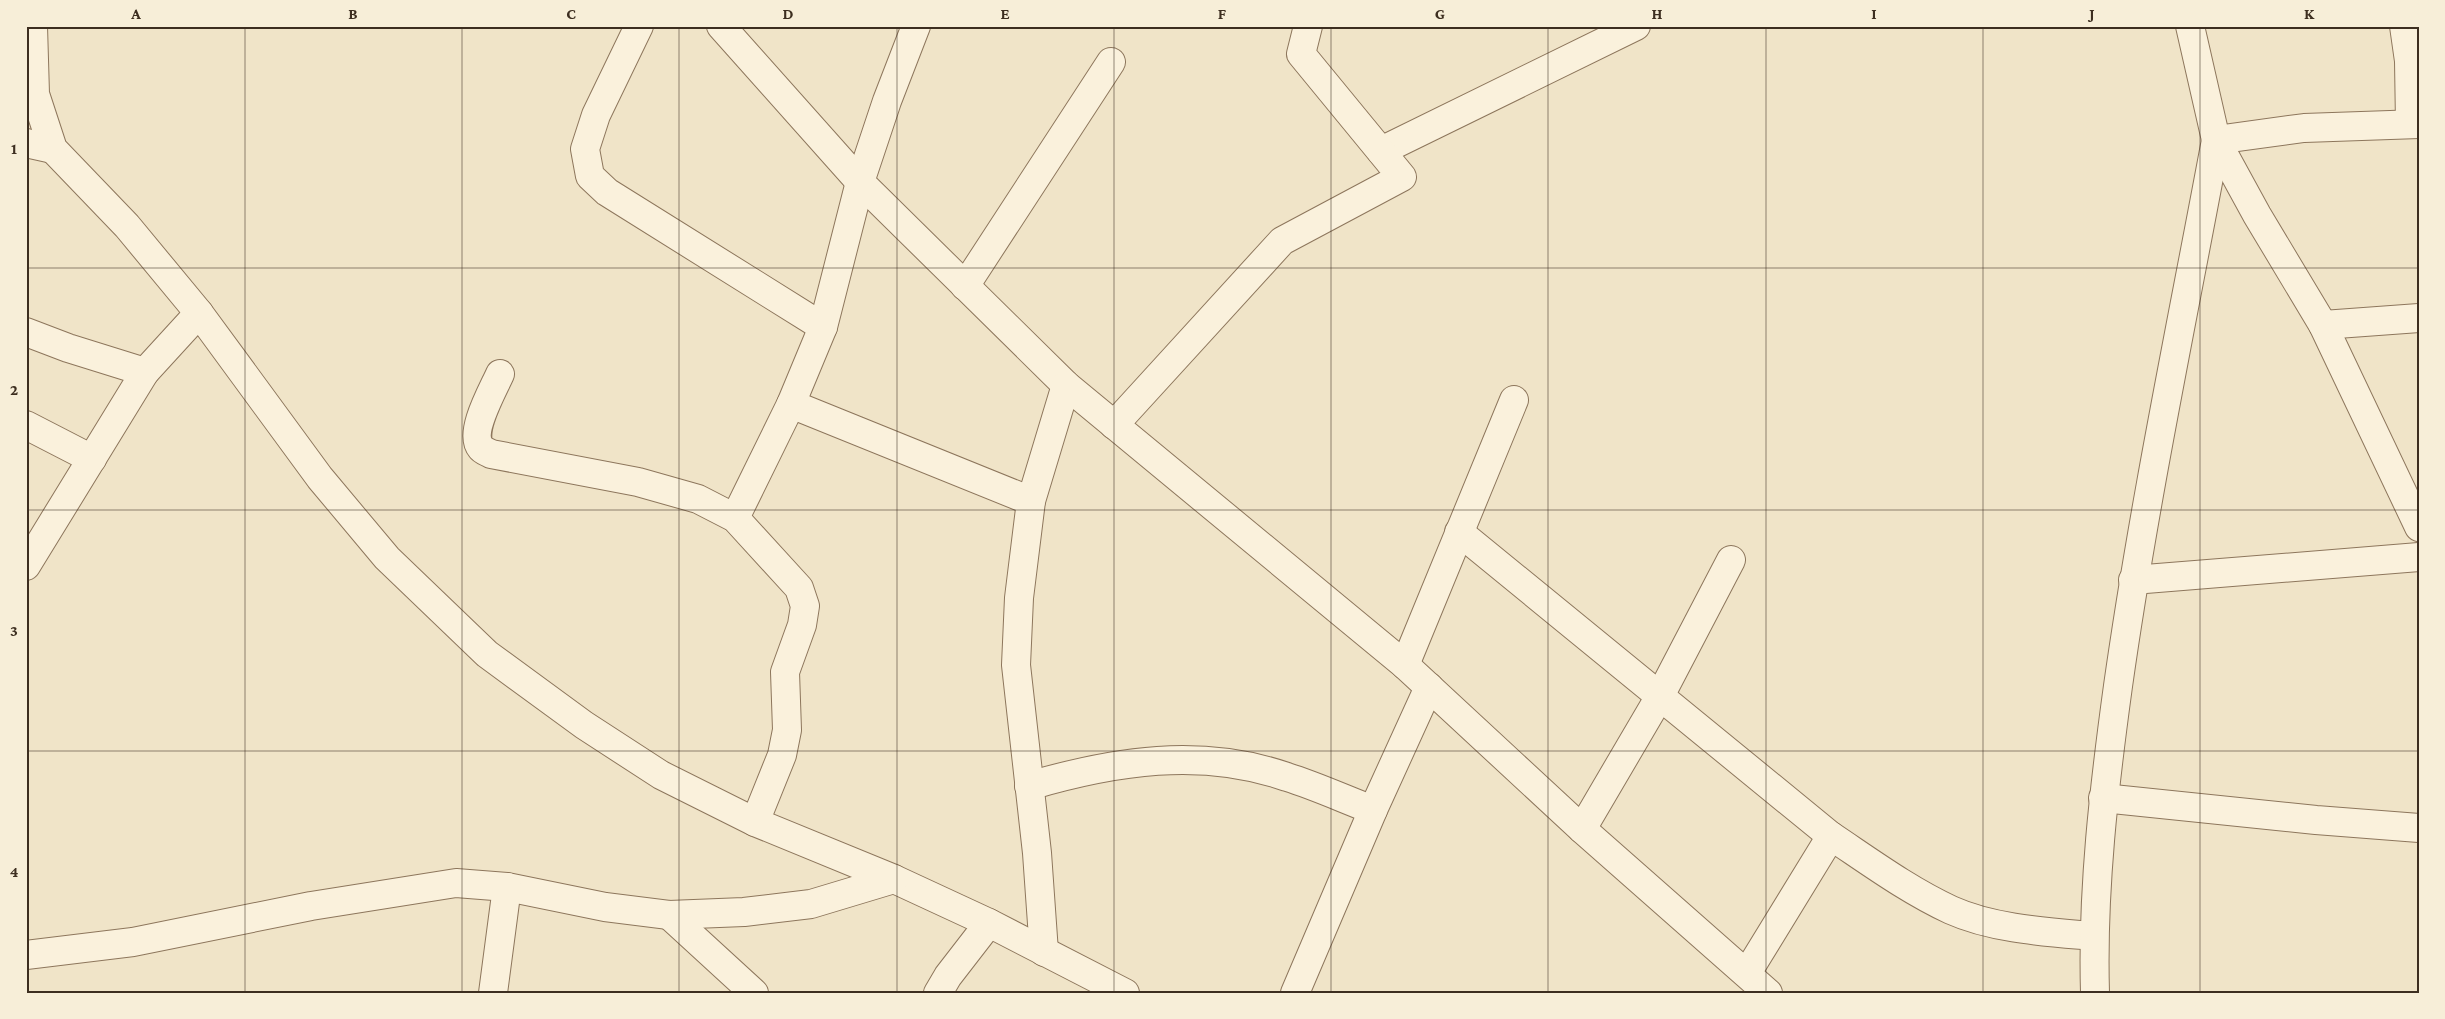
<svg xmlns="http://www.w3.org/2000/svg" width="2445" height="1019" font-family="'Crimson Pro',serif">
<style>
.lines{fill:none;stroke-linecap:round;stroke-linejoin:round}
.street-casing{stroke:#8d765c;stroke-width:30}
.street{stroke:#faf1dc;stroke-width:28}
.grid{fill:none;stroke:#3d2e20;stroke-width:1;stroke-opacity:0.55}
.neatline{fill:none;stroke:#3d2e20;stroke-width:2}
.grid-label{font-size:16px;text-anchor:middle;font-weight:bold;fill:#3d2e20}
</style>
<rect width="100%" height="100%" fill="#f0e4c8"/>
<g class="lines">
<defs>
<g id="street">
<path d="M33 26 35 94 53 149 127 226 199 313 320 478 387 558 487 654 584 725 661 775 755 822 894 879 989 923 1125 993"/>
<path d="M639 26 596 115 585 149 590 176 607 192 823 327"/>
<path d="M721 26 860 182 1066 385 1405 665 1582 829 1768 993"/>
<path d="M2190 26 2216 140 2257 215 2323 325 2419 527"/>
<path d="M2404 26 2409 61 2410 124"/>
<path d="M26 143 53 149"/>
<path d="M1381 151 1636 26"/>
<path d="M965 286 1111 62"/>
<path d="M2323 325 2419 318"/>
<path d="M26 332 68 348 145 372"/>
<path d="M500 374C493 390 468 433 481 448 483 451 488 452 491 454L638 482 698 499 735 518 799 588 805 606 802 625 785 672 787 730 782 755 755 822"/>
<path d="M791 404 1031 501"/>
<path d="M26 425 92 459"/>
<path d="M1114 425 1282 241 1402 177 1301 54 1308 26"/>
<path d="M735 518 791 404 823 327 860 182 887 101 916 26"/>
<path d="M1459 532 1831 836C1870 862 1908 890 1951 910 1993 929 2048 932 2093 936"/>
<path d="M26 566 145 372 199 313"/>
<path d="M2133 580 2419 557"/>
<path d="M1405 665 1514 400"/>
<path d="M1029 786C1114 761 1201 747 1287 777 1316 786 1344 799 1373 810"/>
<path d="M2103 798 2316 820 2419 828"/>
<path d="M1582 829 1660 696 1731 560"/>
<path d="M669 915 754 993"/>
<path d="M1044 952 1037 853 1016 665 1019 598 1031 501 1066 385"/>
<path d="M26 955 133 942 311 906 456 883 507 887 605 907 669 915 744 912 811 904 894 879"/>
<path d="M1747 973 1831 836"/>
<path d="M493 993 507 887"/>
<path d="M938 993 948 976 989 923"/>
<path d="M1295 993 1373 810 1429 687"/>
<path d="M2095 993C2092 890 2104 788 2118 686 2144 503 2182 322 2216 140L2304 128 2419 124"/>
</g>
</defs>
<use href="#street" class="street-casing"/>
<use href="#street" class="street"/>
</g>
<path class="grid" d="M245 26V993M462 26V993M679 26V993M897 26V993M1114 26V993M1331 26V993M1548 26V993M1766 26V993M1983 26V993M2200 26V993M26 268H2419M26 510H2419M26 751H2419"/>
<rect width="2445" height="1019" fill="none" stroke="#f7eed8" stroke-width="55"/>
<rect x="28" y="28" width="2390" height="964" class="neatline"/>
<g class="grid-label">
<text x="136" y="19">A</text>
<text x="353" y="19">B</text>
<text x="571" y="19">C</text>
<text x="788" y="19">D</text>
<text x="1005" y="19">E</text>
<text x="1222" y="19">F</text>
<text x="1440" y="19">G</text>
<text x="1657" y="19">H</text>
<text x="1874" y="19">I</text>
<text x="2092" y="19">J</text>
<text x="2309" y="19">K</text>
<text x="14" y="154">1</text>
<text x="14" y="395">2</text>
<text x="14" y="636">3</text>
<text x="14" y="877">4</text>
</g>
</svg>
